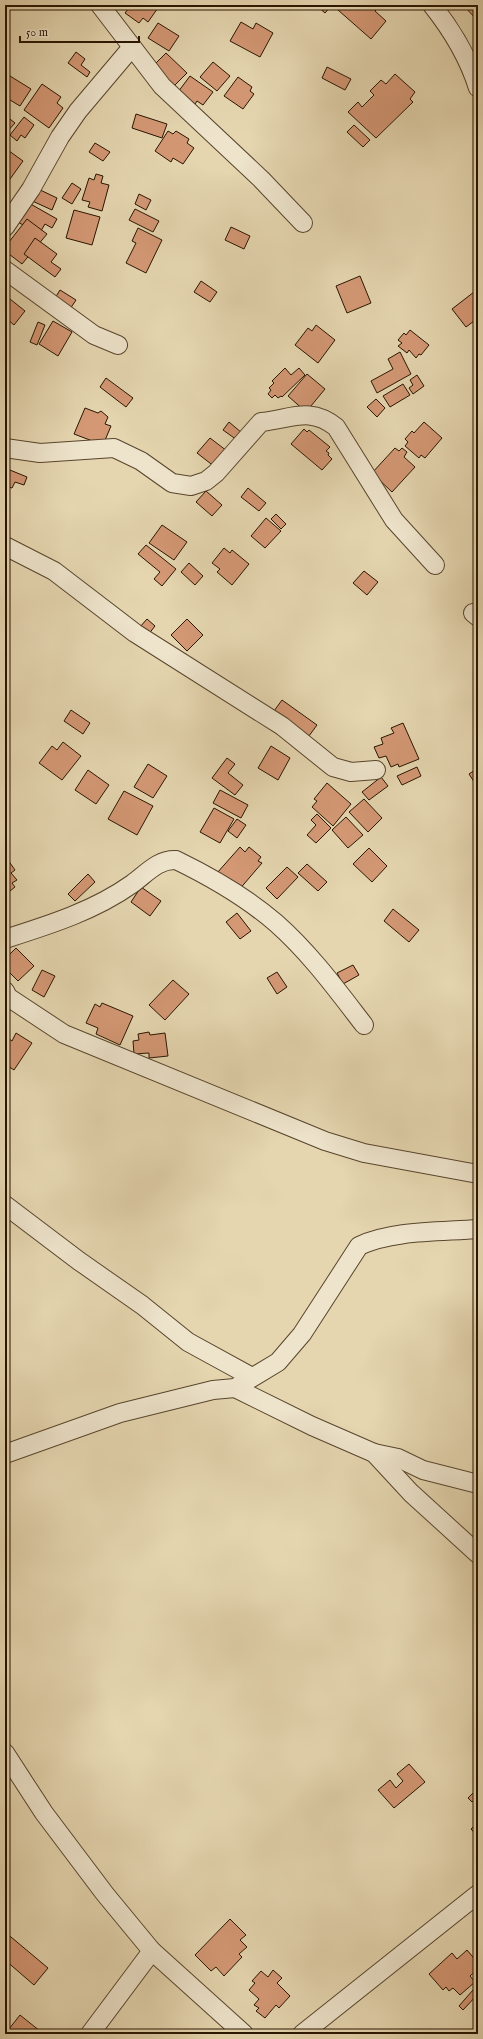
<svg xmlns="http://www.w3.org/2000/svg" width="483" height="2039" font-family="'IM FELL English',serif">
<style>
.building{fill:#d49875;stroke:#291500}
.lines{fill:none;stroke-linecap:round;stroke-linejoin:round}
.minor-casing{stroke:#58452c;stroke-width:20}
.minor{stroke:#eee4cc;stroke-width:18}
</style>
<rect width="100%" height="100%" fill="#e5d6b0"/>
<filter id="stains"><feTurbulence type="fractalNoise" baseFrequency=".005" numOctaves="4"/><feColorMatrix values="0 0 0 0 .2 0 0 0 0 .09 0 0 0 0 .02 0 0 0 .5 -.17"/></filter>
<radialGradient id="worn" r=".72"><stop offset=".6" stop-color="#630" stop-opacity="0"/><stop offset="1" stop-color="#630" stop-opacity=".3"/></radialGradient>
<g class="building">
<path d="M131 5H160L148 22 143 18 139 23 125 13Z"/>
<path d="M316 5H332L325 13Z"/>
<path d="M342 5H380L375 11 386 21 371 39 338 10Z"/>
<path d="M463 5H478V21Z"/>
<path d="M241 22 253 29 256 23 273 33 260 57 230 41Z"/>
<path d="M158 23 179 36 169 51 148 38Z"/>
<path d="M76 52 85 59 81 65 90 72 87 77 68 63Z"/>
<path d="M166 53 187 73 174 86 153 66Z"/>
<path d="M213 62 230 76 217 91 200 77Z"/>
<path d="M327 67 351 79 345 90 322 78Z"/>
<path d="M395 74 415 92 410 99 413 102 376 138 348 112 358 102 362 107 374 95 370 91 381 80 386 84Z"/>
<path d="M10 76 31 89 20 106 5 97V84Z"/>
<path d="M190 76 213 92 203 105 197 101 195 104 178 92Z"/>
<path d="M238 77 252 87 250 91 254 94 243 109 224 96Z"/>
<path d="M42 84 61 97 57 103 63 108 49 128 24 110Z"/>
<path d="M136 114 167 124 162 138 132 128Z"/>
<path d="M6 116 15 123 5 134V117Z"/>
<path d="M24 117 34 125 25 138 21 135 17 141 10 135Z"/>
<path d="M354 125 370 140 363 147 347 132Z"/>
<path d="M168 131 173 134 176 131 189 139 187 143 194 148 183 164 173 158 171 162 155 151Z"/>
<path d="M95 143 110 152 103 161 89 152Z"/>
<path d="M5 148 23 161 5 186Z"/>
<path d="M96 174 103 176 101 183 109 185 102 211 88 207 90 202 82 200 89 178 94 180Z"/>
<path d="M72 183 81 189 72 204 62 198Z"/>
<path d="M34 187 57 198 52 210 28 199Z"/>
<path d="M139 194 151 200 146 210 135 204Z"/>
<path d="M27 202 57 219 52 228 45 224 39 234 16 221Z"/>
<path d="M135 209 159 221 153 232 129 220Z"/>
<path d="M74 210 100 217 92 245 66 238Z"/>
<path d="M27 219 47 234 22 264 5 251V247Z"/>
<path d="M231 227 250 236 244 249 225 240Z"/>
<path d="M138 228 162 240 146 273 126 263 136 243 132 241Z"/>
<path d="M35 238 57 254 51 262 61 269 55 277 24 254Z"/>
<path d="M360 276 371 303 347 313 336 286Z"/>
<path d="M201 281 217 292 210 302 194 292Z"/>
<path d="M60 290 76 300 68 312 52 303Z"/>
<path d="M474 292 478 298V318L466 327 452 309Z"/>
<path d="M5 295 25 311 14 325 7 319 5 322Z"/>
<path d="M53 321 72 332 58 356 39 344Z"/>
<path d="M38 322 45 325 37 345 30 342Z"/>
<path d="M316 325 335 340 318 363 295 345 308 328 312 331Z"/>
<path d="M410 330 429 345 421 355 419 354 416 358 409 350 407 353 398 346 402 343 398 340 404 333 406 335Z"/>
<path d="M400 352 411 374 377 393 371 381 393 369 388 359Z"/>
<path d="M285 368 291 375 299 368 305 375 282 397 281 396 278 398 275 395 272 398 268 394 271 390 269 388 274 383 272 381Z"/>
<path d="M307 374 325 389 306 412 288 396Z"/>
<path d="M417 375 424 386 413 394 409 388 413 385 410 380Z"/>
<path d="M106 378 133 398 126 407 100 387Z"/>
<path d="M403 384 410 395 390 407 383 396Z"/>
<path d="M376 399 385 408 377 417 367 407Z"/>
<path d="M85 408 98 413 101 411 108 417 105 424 111 426 103 445 74 434Z"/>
<path d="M229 422 242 433 237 440 223 430Z"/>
<path d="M424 422 442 438 425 458 421 455 419 458 405 446 408 442 405 439 412 431 414 433Z"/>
<path d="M304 429 307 432 309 430 330 447 326 451 329 453 328 455 332 459 322 470 291 444Z"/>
<path d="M210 438 227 451 215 467 197 453Z"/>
<path d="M395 448 399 451 402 448 407 452 404 457 415 467 392 492 372 473Z"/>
<path d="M5 468 27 477 24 485 15 482 12 488 5 486Z"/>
<path d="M248 488 266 503 259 511 241 497Z"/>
<path d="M206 491 222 505 212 516 196 502Z"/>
<path d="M276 514 286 524 281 529 271 519Z"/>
<path d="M266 518 281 531 265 548 251 536Z"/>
<path d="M162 525 187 542 174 560 149 543Z"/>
<path d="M146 545 176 569 162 586 154 579 160 572 138 554Z"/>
<path d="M224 548 230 553 232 550 249 564 232 585 217 572 220 569 212 563Z"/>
<path d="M189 563 203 576 195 585 181 572Z"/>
<path d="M364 571 378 582 367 595 353 583Z"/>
<path d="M147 619 155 626 148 635 139 628Z"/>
<path d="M187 619 203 635 187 651 171 635Z"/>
<path d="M282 700 317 725 309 736 274 711Z"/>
<path d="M71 710 90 723 83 734 64 721Z"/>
<path d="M403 723 419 759 399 767 398 764 391 767 386 756 379 758 374 747 383 744 381 738 394 733 391 728Z"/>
<path d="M63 742 81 756 62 780 39 763 52 746 57 750Z"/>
<path d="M271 746 290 758 278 780 258 768Z"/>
<path d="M227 758 235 764 228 773 243 785 235 795 212 778Z"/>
<path d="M148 764 167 776 153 798 134 787Z"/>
<path d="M417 767 421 776 402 785 397 776Z"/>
<path d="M478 768V788L469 774Z"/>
<path d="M88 770 109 785 96 804 75 790Z"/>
<path d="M381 777 388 786 369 800 362 792Z"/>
<path d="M327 783 351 804 333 826 312 807 317 801 314 799Z"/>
<path d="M220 790 248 805 241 818 213 803Z"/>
<path d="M124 791 153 806 137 835 108 819Z"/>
<path d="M364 799 382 818 368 832 349 812Z"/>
<path d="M214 808 234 819 220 843 200 832Z"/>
<path d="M317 814 331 828 316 843 307 835 316 825 311 820Z"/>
<path d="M346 817 363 835 348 848 332 830Z"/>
<path d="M237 819 246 825 237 838 228 831Z"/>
<path d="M240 847 245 852 249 847 261 857 258 861 262 863 238 891 217 873Z"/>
<path d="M369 848 387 866 372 882 353 864Z"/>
<path d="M8 860 15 870 11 873 17 880 12 883 15 887 5 895V862Z"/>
<path d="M307 864 327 882 318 891 298 873Z"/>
<path d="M287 867 298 877 277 899 266 888Z"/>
<path d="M88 874 95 882 75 901 68 894Z"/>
<path d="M141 887 161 901 150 916 131 902Z"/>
<path d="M393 909 419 930 409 942 384 921Z"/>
<path d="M237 913 251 931 240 939 226 922Z"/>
<path d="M16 948 34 966 18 981 5 968V959Z"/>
<path d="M353 965 359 975 343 984 337 973Z"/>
<path d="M42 970 55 976 44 997 32 990Z"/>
<path d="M277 972 287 987 277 994 267 978Z"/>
<path d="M173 980 189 994 165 1020 149 1005Z"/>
<path d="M102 1003 133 1016 120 1045 96 1034 98 1028 86 1023 95 1004 100 1007Z"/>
<path d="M149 1032 150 1035 165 1033 168 1056 149 1058V1053L134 1054 133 1041 139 1040 138 1034Z"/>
<path d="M16 1033 32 1043 14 1070 5 1064V1036L12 1041Z"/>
<path d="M409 1764 425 1782 394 1808 378 1790 390 1780 396 1788 403 1781 397 1774Z"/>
<path d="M478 1788V1797L472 1802 468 1798Z"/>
<path d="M478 1822V1837L471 1829Z"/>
<path d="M230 1919 246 1935 240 1940 247 1947 239 1954 242 1957 224 1976 216 1967 211 1971 195 1955Z"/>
<path d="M5 1932 48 1968 34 1985 5 1960Z"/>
<path d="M467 1950 478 1963V1969L470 1976 475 1982 460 1995 453 1988 449 1991 446 1987 443 1990 429 1974 452 1953 457 1959Z"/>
<path d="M273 1970 282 1978 277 1983 290 1996 279 2008 276 2005 265 2018 256 2011 259 2008 254 2005 259 1999 249 1990 255 1983 252 1981 261 1971 268 1977Z"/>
<path d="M473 1990 477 1995 463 2010 459 2006Z"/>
<path d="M20 2015 40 2031 38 2034H5Z"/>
</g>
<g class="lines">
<defs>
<g id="minor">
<path d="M100 5 162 86 261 179 303 223"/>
<path d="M432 5C451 29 469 59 478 88"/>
<path d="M5 227 31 189 60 137 78 111 132 47"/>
<path d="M5 270 94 335 118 345"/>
<path d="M5 448 40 453 114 448 141 461 172 483 191 486 206 481 216 473 261 422C291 419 310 406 336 427L394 520 435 565"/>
<path d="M5 546 54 571 135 633 282 726 333 767 351 772 376 770"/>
<path d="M473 613 478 617"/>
<path d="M5 939C49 925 94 911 132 884 146 874 158 859 176 860 211 877 247 898 276 923 310 953 337 990 364 1025"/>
<path d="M5 991 8 997 64 1034 325 1141 364 1153 478 1174"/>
<path d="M5 1205 79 1261 142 1305 188 1342 252 1377"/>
<path d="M235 1388 312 1426 374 1453 411 1493 478 1554"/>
<path d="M374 1453 398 1458 423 1470 478 1484"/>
<path d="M5 1454 120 1413 213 1390 235 1388 278 1362 302 1334 359 1246C392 1230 442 1232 478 1229"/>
<path d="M5 1753 44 1813 105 1894 152 1951 244 2034"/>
<path d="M90 2034 152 1951"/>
<path d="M302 2034 478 1894"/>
</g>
</defs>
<use href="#minor" class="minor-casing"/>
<use href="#minor" class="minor"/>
</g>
<rect width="483" height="2039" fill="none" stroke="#e5d6b0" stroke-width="20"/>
<rect x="6" y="6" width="471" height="2027" fill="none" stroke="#291500" stroke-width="2"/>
<rect x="10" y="10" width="463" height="2019" fill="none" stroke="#291500"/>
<path d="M20 36v6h119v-6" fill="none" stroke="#291500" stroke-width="2"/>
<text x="26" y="36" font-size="12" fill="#291500" stroke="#eee4cc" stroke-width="3" paint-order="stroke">50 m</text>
<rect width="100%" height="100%" filter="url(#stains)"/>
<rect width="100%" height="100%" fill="url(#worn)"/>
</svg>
